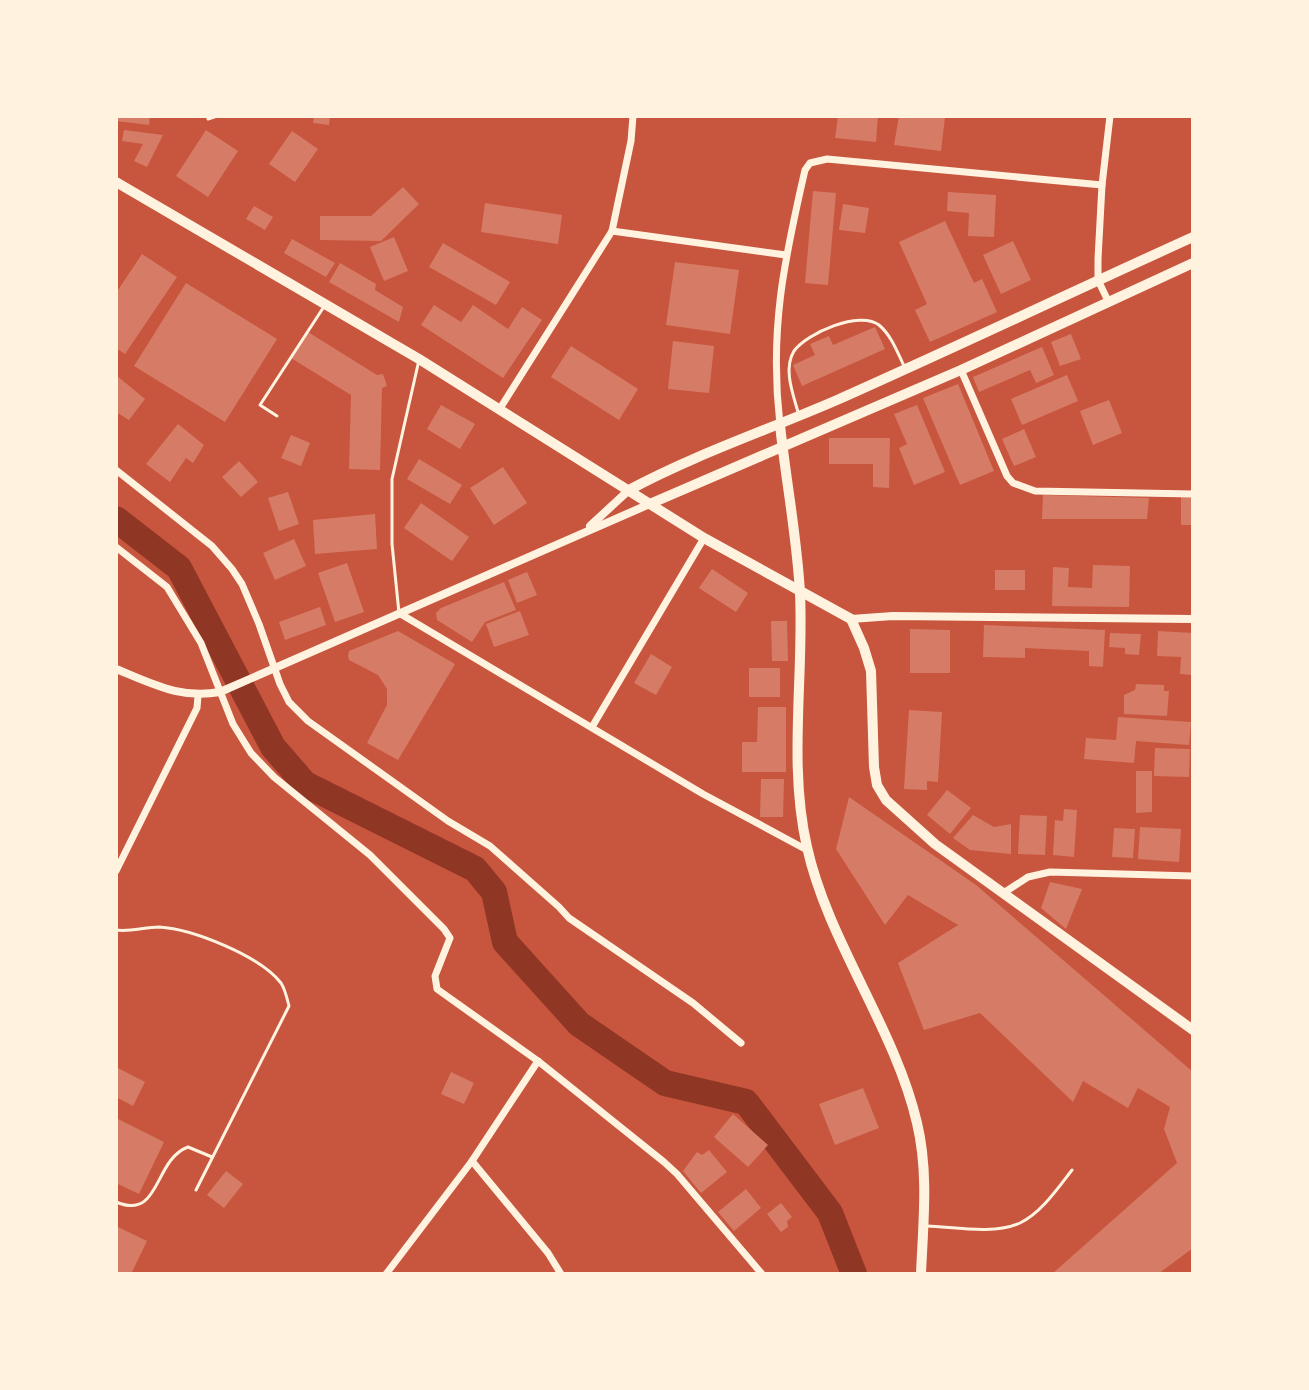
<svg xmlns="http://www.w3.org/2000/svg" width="1309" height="1390" font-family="'Archivo Narrow',sans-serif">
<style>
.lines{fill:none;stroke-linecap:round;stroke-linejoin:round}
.river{stroke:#8f3625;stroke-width:26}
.building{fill:#d67c66}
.service{stroke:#fff3e0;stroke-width:3}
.minor{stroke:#fff3e0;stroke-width:7}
.tertiary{stroke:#fff3e0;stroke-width:8}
.primary{stroke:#fff3e0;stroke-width:10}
</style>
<rect width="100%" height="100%" fill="#c8553d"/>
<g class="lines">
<path class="river" d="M116 519 179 568 273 747 305 784 475 869 494 892 505 942 579 1024 665 1083 746 1102 830 1213 854 1274"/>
</g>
<g class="building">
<path d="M116 116H150L149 125 116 121Z"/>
<path d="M314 116H330L329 125 313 123Z"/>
<path d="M838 116H878L876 142 835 138Z"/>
<path d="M899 116 945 117 941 151 894 145Z"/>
<path d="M124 130 163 135 147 167 134 161 143 144 122 141Z"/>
<path d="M206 130 238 151 208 197 176 176Z"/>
<path d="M292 131 318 149 295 182 269 164Z"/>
<path d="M403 187 419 204 381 241 320 240V216H371Z"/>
<path d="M813 191 836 193 828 285 805 283Z"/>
<path d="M948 192 996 195 994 237 968 236 969 213 947 211Z"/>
<path d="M485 203 562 215 558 244 481 232Z"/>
<path d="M843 204 869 208 865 233 839 230Z"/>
<path d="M254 206 273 217 265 230 246 219Z"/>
<path d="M945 221 974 283 982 279 997 312 930 342 915 310 927 304 899 242Z"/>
<path d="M394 237 408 271 384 281 370 247Z"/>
<path d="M292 239 335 263 326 277 284 253Z"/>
<path d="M1013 241 1031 280 1001 294 983 255Z"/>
<path d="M443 243 510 282 496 305 429 267Z"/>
<path d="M142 254 177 277 125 354 116 348V293Z"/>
<path d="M675 262 739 270 730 334 666 325Z"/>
<path d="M340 263 376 284 375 290 403 307 399 322 329 282Z"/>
<path d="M186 283 277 339 225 422 134 366Z"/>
<path d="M434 305 461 322 473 305 508 329 522 307 542 320 503 378 421 325Z"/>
<path d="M875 327 885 349 802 386 793 365 815 355 810 344 829 336 833 345Z"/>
<path d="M308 332 377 375 383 374 387 386 382 388 380 470 349 469 351 395 291 358Z"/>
<path d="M1071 334 1081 359 1060 366 1051 342Z"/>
<path d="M673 341 714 346 709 393 668 389Z"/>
<path d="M571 346 638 389 619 420 551 377Z"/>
<path d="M1042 347 1054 375 1036 383 1030 370 979 392 973 377Z"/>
<path d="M116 375 145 399 129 420 116 412Z"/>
<path d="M1067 375 1078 401 1022 425 1011 399Z"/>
<path d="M958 384 994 471 960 485 923 398Z"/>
<path d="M1109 400 1122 433 1093 445 1080 411Z"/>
<path d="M441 405 475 424 460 449 427 429Z"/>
<path d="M917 405 945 472 914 485 899 448 907 444 894 414Z"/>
<path d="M178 424 204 445 193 463 186 458 170 482 146 464Z"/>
<path d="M1024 429 1036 457 1014 466 1002 439Z"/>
<path d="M291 435 310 443 301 466 281 458Z"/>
<path d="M829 438H890L889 488 873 487V464H829Z"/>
<path d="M419 459 462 485 450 504 407 479Z"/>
<path d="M239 461 258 482 241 497 222 477Z"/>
<path d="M503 467 527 503 494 525 470 488Z"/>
<path d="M288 492 299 524 279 531 268 498Z"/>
<path d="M1043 495 1149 498 1147 519H1042Z"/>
<rect x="1181" y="496" width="12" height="29"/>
<path d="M421 503 469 537 452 561 404 528Z"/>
<path d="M375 514 377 549 315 554 313 520Z"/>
<path d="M294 539 306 566 275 580 263 553Z"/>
<path d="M347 563 364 612 335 622 318 573Z"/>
<path d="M1093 565 1130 566 1129 607 1052 606 1053 567 1069 568 1068 587 1092 588Z"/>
<path d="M712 569 748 593 736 612 699 588Z"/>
<rect x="995" y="570" width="30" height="20"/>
<path d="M527 572 537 595 517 603 508 580Z"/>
<path d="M504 582 516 610 485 622 472 642 437 620 436 613 441 608Z"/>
<path d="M320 607 326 625 285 640 279 622Z"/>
<path d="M520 611 529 635 494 647 486 624Z"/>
<path d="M771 621H787L788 661H772Z"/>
<path d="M984 625 1105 630 1103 667 1089 666V651L1025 648V658L983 657Z"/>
<path d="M910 629 950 630V673H910Z"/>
<path d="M398 631 455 664 398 760 367 743 387 705V689L378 675 349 660 348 656 349 651Z"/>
<path d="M1158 631 1193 633V675L1180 674 1181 657 1157 656Z"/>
<path d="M1110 633 1141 634 1139 655 1125 654V648L1109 647Z"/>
<path d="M651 654 672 667 656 695 634 683Z"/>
<rect x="749" y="668" width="31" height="29"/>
<path d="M1136 684 1164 685V691H1169L1167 716 1124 714V695L1135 690Z"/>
<path d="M758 707H786V772H742V742H757Z"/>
<path d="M909 710 942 712 938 782 927 781V790L904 789Z"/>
<path d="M1118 717 1191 722 1189 745 1136 741 1134 763 1084 759 1086 738 1116 740Z"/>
<path d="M1155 748 1190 749 1189 777 1154 776Z"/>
<path d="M1136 771H1152V812L1136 813Z"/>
<path d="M761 779H784L783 817H760Z"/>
<path d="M947 790 971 808 950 834 927 815Z"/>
<path d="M849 797 976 885 1193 1072V1248L1158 1274H1052L1177 1163 1164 1129 1170 1107 1138 1088 1128 1108 1083 1081 1073 1102 980 1013 924 1030 898 963 958 925 908 895 885 925 836 849Z"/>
<path d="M1064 809 1077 810 1074 857 1053 855 1055 820 1063 821Z"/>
<path d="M973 815 994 827 1011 824V854L970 850 953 838Z"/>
<path d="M1020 815 1047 816 1045 855 1018 854Z"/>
<path d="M1140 827 1181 829 1179 862 1138 859Z"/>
<path d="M1114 828 1135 829 1133 858 1112 857Z"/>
<path d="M1050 882 1082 889 1066 929 1041 908Z"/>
<path d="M116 1067 145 1082 133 1106 116 1097Z"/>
<path d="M451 1072 474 1083 464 1104 441 1094Z"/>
<path d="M863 1088 879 1128 835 1145 819 1104Z"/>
<path d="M733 1114 768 1145 748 1167 714 1137Z"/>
<path d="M116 1118 164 1142 139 1194 116 1183Z"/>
<path d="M709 1150 727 1172 701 1193 683 1171 697 1152 702 1155Z"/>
<path d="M226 1171 243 1184 224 1208 207 1195Z"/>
<path d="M746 1189 761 1208 734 1231 718 1212Z"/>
<path d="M781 1203 792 1217 787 1221 788 1227 781 1232 767 1214Z"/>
<path d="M116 1226 147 1241 131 1274H116Z"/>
</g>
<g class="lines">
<g class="service">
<path d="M208 119 217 116"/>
<path d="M798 412C793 394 783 369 794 351 807 333 860 310 879 325 892 336 898 354 905 368"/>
<path d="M277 416 260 405 325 305"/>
<path d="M399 613 392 544V479L419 360"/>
<path d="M116 930C130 932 145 927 159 927 193 929 260 956 281 983 285 989 287 998 289 1006L196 1190"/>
<path d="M116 1202C161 1221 153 1160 188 1147L212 1157"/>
<path d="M927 1226C955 1227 993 1235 1020 1223 1041 1213 1058 1188 1072 1170"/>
</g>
<g class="minor">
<path d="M612 231 786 255"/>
<path d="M1109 303 1098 280V259L1102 185 1110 116"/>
<path d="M961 370 1007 476 1013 483 1035 491 1193 494"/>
<path d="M499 410 612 231 631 141 633 116"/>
<path d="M780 425C769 331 784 261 805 170L810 163 827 159 1102 185"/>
<path d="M116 470 212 546 232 569 242 584 259 624 280 684 289 702 308 721 448 821 490 846 559 907 569 918 693 1003 741 1043"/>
<path d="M116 547 167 587 201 643 233 724 251 753 274 777 370 855 444 929 450 938 435 976 437 989 538 1061 664 1162 677 1174 762 1274"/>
<path d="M399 613 703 794 807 850"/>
<path d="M592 727 704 538"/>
<path d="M116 871 197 708 198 696"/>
<path d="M1005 892 1028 877 1050 872 1193 876"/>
<path d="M472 1161 548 1253 561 1274"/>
<path d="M386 1274 472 1161 538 1061"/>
</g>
<g class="tertiary">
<path d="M590 526 629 490"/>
<path d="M851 619 893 616 1193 619"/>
<path d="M116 669C154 684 179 699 220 692L652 503"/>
</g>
<g class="primary">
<path d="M116 182 419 359 704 538 851 619 864 648 871 671 874 767 877 785 886 800 935 844 1193 1030"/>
<path d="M780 425C786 481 797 537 800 593 804 677 788 765 807 847 828 942 895 1028 917 1123 929 1173 923 1224 921 1274"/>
<path d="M629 490C696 454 768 430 837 400 956 347 1074 291 1193 237"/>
<path d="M652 503 961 370 1193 263"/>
</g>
</g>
<rect width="1309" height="1390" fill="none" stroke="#fff3e0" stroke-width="236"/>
</svg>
